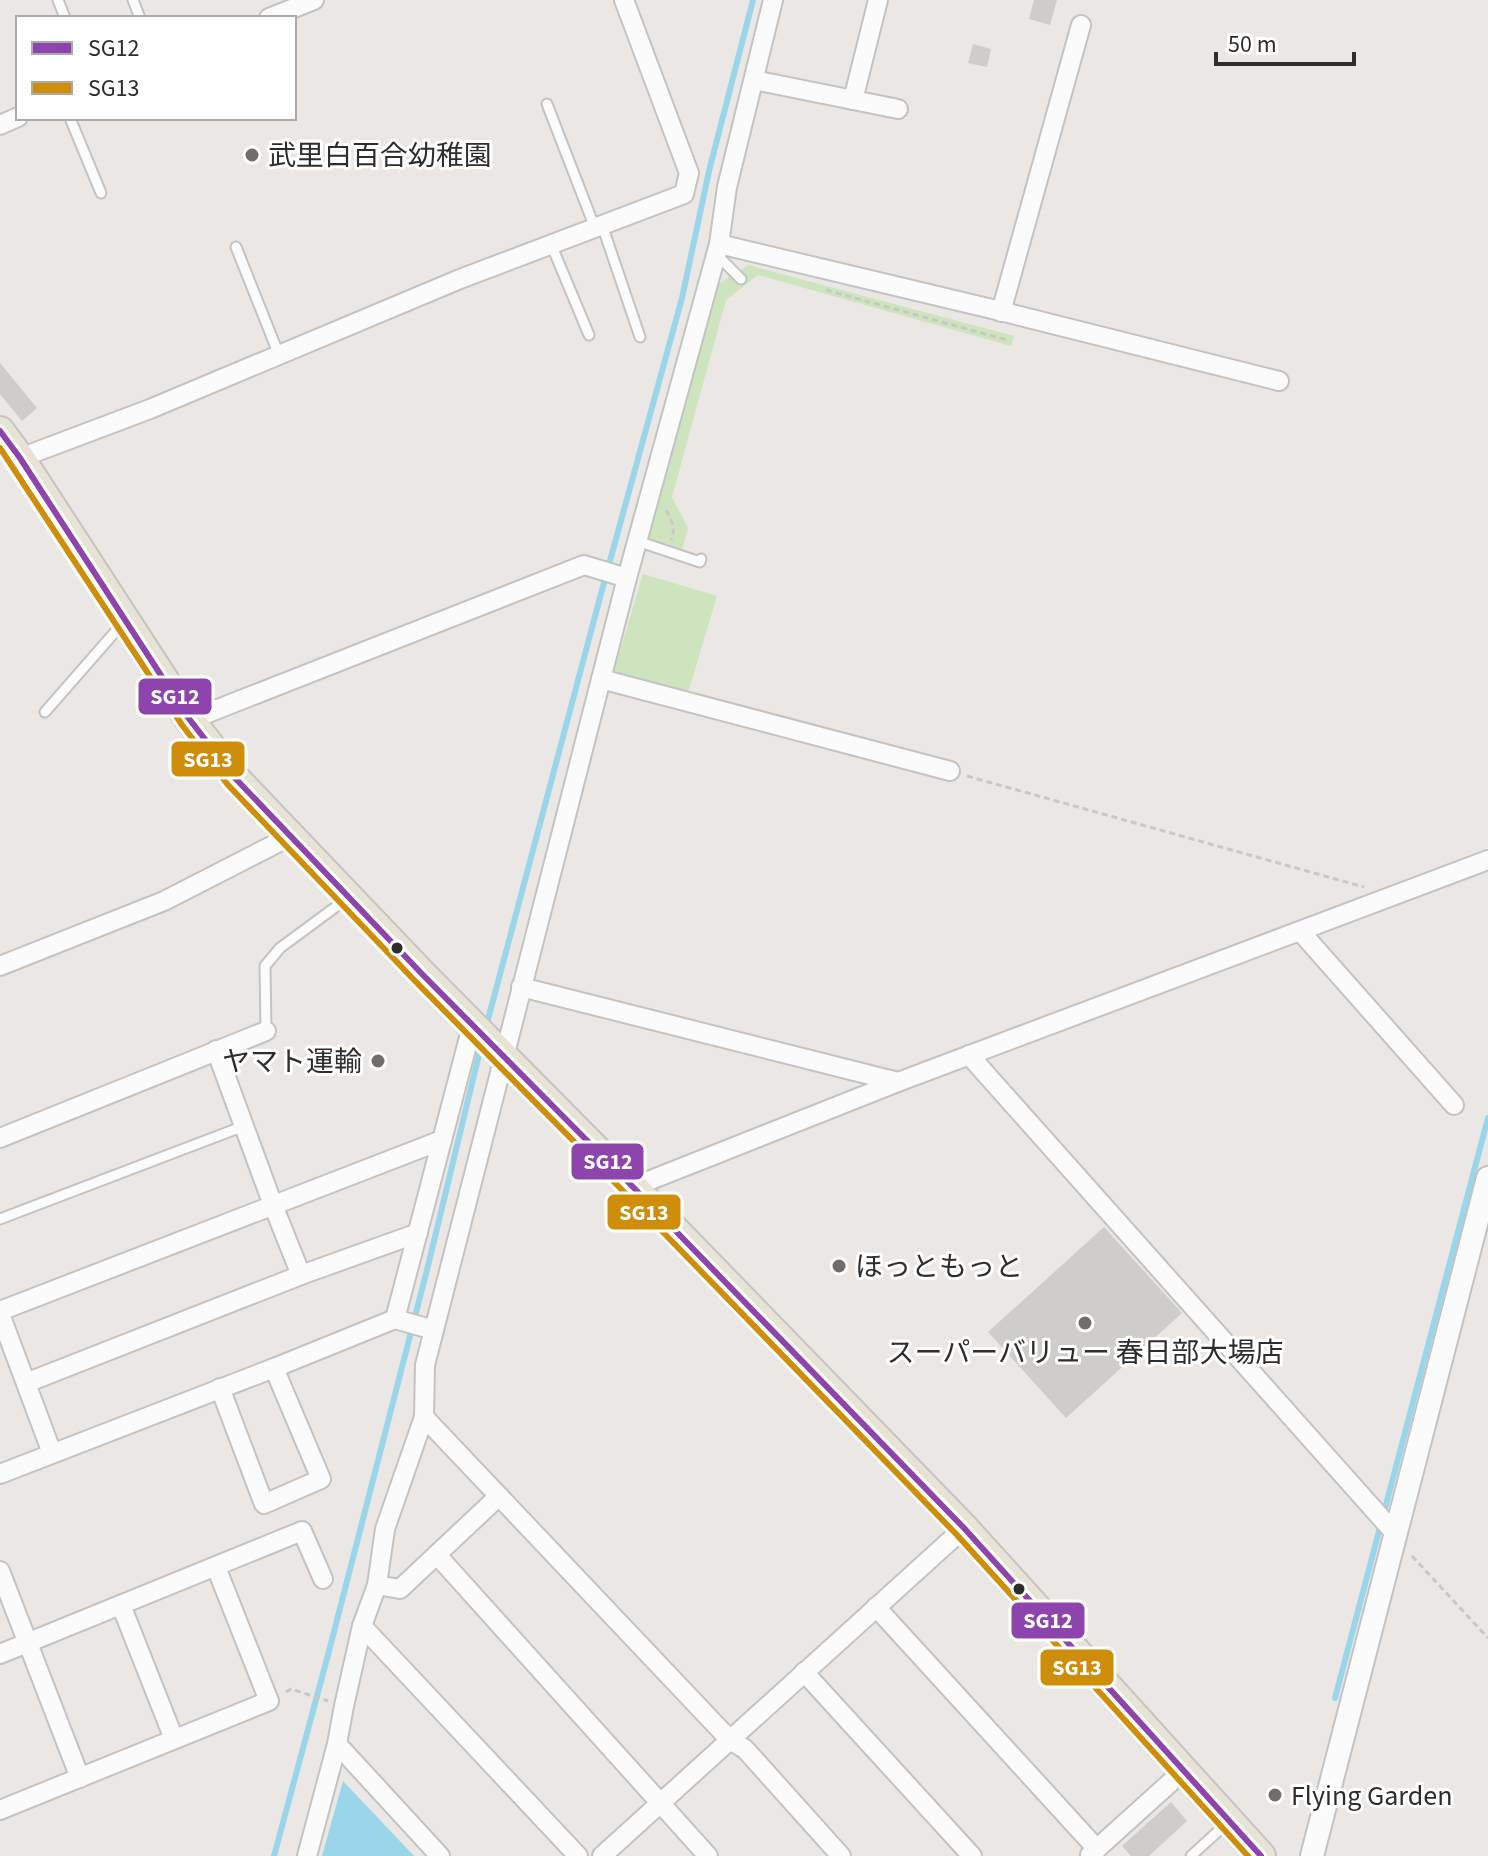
<svg xmlns="http://www.w3.org/2000/svg" width="1488" height="1856" font-family="'Source Sans 3','Noto Sans JP',sans-serif">
<style>
.green{fill:#cee4be}
.water{fill:#9ad6ea}
.lines{fill:none;stroke-linecap:round;stroke-linejoin:round}
.stream{stroke:#9ad6ea;stroke-width:6}
.building{fill:#cfcdca}
.service-casing{stroke:#c4c3c4;stroke-width:13}
.minor-casing{stroke:#c4c3c4;stroke-width:22}
.tertiary-casing{stroke:#c4c3c4;stroke-width:26}
.primary-casing{stroke:#c6c4c3;stroke-width:32}
.path{stroke:#c8c8c8;stroke-width:3;stroke-dasharray:6 4;stroke-linecap:butt}
.service{stroke:#fcfbfb;stroke-width:9}
.minor{stroke:#fcfbfb;stroke-width:18}
.tertiary{stroke:#fcfbfb;stroke-width:22}
.primary{stroke:#e7e3d6;stroke-width:28}
.bus-1-casing{stroke:#fff;stroke-width:12}
.bus-2-casing{stroke:#fff;stroke-width:12}
.bus-1{stroke:#8e44ad;stroke-width:6}
.bus-2{stroke:#cf8e09;stroke-width:6}
.poi-dot{fill:#6f6e6d;stroke:#fff;stroke-width:3}
.bus-dot{fill:#2d2d2d;stroke:#fff;stroke-width:3}
.labels{text-anchor:middle;stroke-width:6;stroke-linejoin:round;paint-order:stroke}
.poi-label{font-size:28px;fill:#2d2d2d;stroke:#fff;text-anchor:start}
.line-badge{stroke:#fff;stroke-width:3}
.badge-label{font-size:22px;text-anchor:middle;font-weight:bold;fill:#fff}
</style>
<rect width="100%" height="100%" fill="#eae7e4"/>
<g class="green">
<path d="M748 265 1014 336 1011 346 758 275 726 300 672 497 688 528 682 550 644 539 712 288Z"/>
<path d="M643 574 717 596 688 693 614 671Z"/>
</g>
<path class="water" d="M343 1781 414 1856H322Z"/>
<g class="lines">
<g class="stream">
<path d="M486 1027 602 590 682 298 709 171 753 0"/>
<path d="M1335 1698 1488 1118"/>
<path d="M274 1856 328 1655 428 1266 481 1046"/>
</g>
</g>
<g class="building">
<path d="M1034 0H1057L1050 25 1029 19Z"/>
<path d="M973 44 991 49 987 67 968 63Z"/>
<path d="M0 363 37 408 22 421 0 394Z"/>
<path d="M1104 1227 1182 1313 1066 1418 988 1332Z"/>
<path d="M1171 1802 1187 1821 1149 1856H1131L1122 1846Z"/>
</g>
<g class="lines">
<defs>
<g id="service">
<path d="M58 0 65 18"/>
<path d="M133 0 140 18"/>
<path d="M547 104 595 228"/>
<path d="M70 118 101 193"/>
<path d="M602 225 640 337"/>
<path d="M551 244 589 335"/>
<path d="M236 247 279 355"/>
<path d="M716 254 741 279"/>
<path d="M637 541 700 562 701 559"/>
<path d="M45 712 122 624"/>
<path d="M266 1031 265 966 280 948 345 900"/>
<path d="M0 1219 244 1126"/>
<path d="M1191 1856 1227 1823"/>
</g>
<g id="minor">
<path d="M269 18 314 0"/>
<path d="M754 80 898 109"/>
<path d="M853 100 878 0"/>
<path d="M0 125 18 117"/>
<path d="M719 244 992 309 1279 381"/>
<path d="M1001 312 1081 25"/>
<path d="M20 458 150 409 460 279 684 194 689 173 624 0"/>
<path d="M601 679 950 771"/>
<path d="M190 720 584 565 627 578"/>
<path d="M1300 931 1454 1105"/>
<path d="M0 966 164 901 289 837"/>
<path d="M521 987 898 1082"/>
<path d="M216 1050 273 1205 301 1275"/>
<path d="M969 1055 1392 1530 1395 1537"/>
<path d="M0 1138 266 1031"/>
<path d="M633 1187 898 1082 1488 860"/>
<path d="M0 1311 442 1140"/>
<path d="M0 1314 52 1453"/>
<path d="M395 1319 472 1026"/>
<path d="M274 1368 395 1319 434 1330"/>
<path d="M26 1383 301 1275 418 1233"/>
<path d="M424 1417 730 1740 745 1749 841 1856"/>
<path d="M0 1474 274 1368 321 1479 264 1504 220 1388"/>
<path d="M437 1555 708 1856"/>
<path d="M0 1571 80 1778"/>
<path d="M377 1585 400 1589 499 1496"/>
<path d="M121 1605 174 1739"/>
<path d="M876 1607 1097 1849"/>
<path d="M362 1626 578 1856"/>
<path d="M0 1654 302 1531 323 1579"/>
<path d="M804 1672 972 1856"/>
<path d="M337 1744 440 1856"/>
<path d="M0 1810 269 1701 216 1567"/>
<path d="M1090 1855 1183 1771"/>
<path d="M307 1856 337 1744 344 1706 362 1626 377 1585 385 1529 424 1417 425 1365 627 578 719 244 727 187 773 0"/>
<path d="M602 1856 964 1528"/>
</g>
<path id="tertiary" d="M1312 1856 1488 1178"/>
<path id="primary" d="M0 431 20 458 190 720 235 778 423 975 633 1187 964 1528 1261 1856"/>
</defs>
<use href="#service" class="service-casing"/>
<use href="#minor" class="minor-casing"/>
<use href="#tertiary" class="tertiary-casing"/>
<use href="#primary" class="primary-casing"/>
<g class="path">
<path d="M826 290 1007 340"/>
<path d="M666 510C672 521 676 529 671 540"/>
<path d="M967 776 1364 887"/>
<path d="M1412 1556 1488 1638"/>
<path d="M286 1692 291 1689 328 1701"/>
</g>
<use href="#service" class="service"/>
<use href="#minor" class="minor"/>
<use href="#tertiary" class="tertiary"/>
<use href="#primary" class="primary"/>
<defs>
<path id="bus-1" d="M0 431 20 458 190 720 235 778 423 975 633 1187 964 1528 1261 1856"/>
<path id="bus-2" d="M0 448 182 725 228 785 416 982 626 1194 957 1535 1248 1856"/>
</defs>
<use href="#bus-1" class="bus-1-casing"/>
<use href="#bus-2" class="bus-2-casing"/>
<use href="#bus-1" class="bus-1"/>
<use href="#bus-2" class="bus-2"/>
</g>
<g class="poi-dot">
<circle cx="252" cy="155" r="8"/>
<circle cx="378" cy="1061" r="8"/>
<circle cx="839" cy="1266" r="8"/>
<circle cx="1085" cy="1323" r="8"/>
<circle cx="1275" cy="1795" r="8"/>
</g>
<g class="bus-dot">
<circle cx="397" cy="948" r="7"/>
<circle cx="1019" cy="1589" r="7"/>
</g>
<g class="labels">
<g class="poi-label">
<text x="268" y="165">武里白百合幼稚園</text>
<text x="362" y="1071" text-anchor="end">ヤマト運輸</text>
<text x="855" y="1276">ほっともっと</text>
<text x="1085" y="1362" text-anchor="middle">スーパーバリュー 春日部大場店</text>
<text x="1291" y="1805">Flying Garden</text>
</g>
</g>
<g class="line-badge">
<rect x="137" y="677" width="76" height="39" rx="8" fill="#8e44ad"/>
<rect x="170" y="740" width="76" height="38" rx="8" fill="#cf8e09"/>
<rect x="570" y="1142" width="75" height="39" rx="8" fill="#8e44ad"/>
<rect x="606" y="1193" width="76" height="38" rx="8" fill="#cf8e09"/>
<rect x="1010" y="1601" width="76" height="39" rx="8" fill="#8e44ad"/>
<rect x="1039" y="1648" width="76" height="39" rx="8" fill="#cf8e09"/>
</g>
<g class="badge-label">
<text x="175" y="704">SG12</text>
<text x="208" y="767">SG13</text>
<text x="608" y="1169">SG12</text>
<text x="644" y="1220">SG13</text>
<text x="1048" y="1628">SG12</text>
<text x="1077" y="1675">SG13</text>
</g>
<rect x="16" y="16" width="280" height="104" fill="#ffffff" stroke="#ababab" stroke-width="2"/>
<rect x="32" y="42" width="40" height="12" fill="#8e44ad" stroke="#ababab" stroke-width="2"/>
<text x="88" y="56" font-size="24" fill="#2d2d2d">SG12</text>
<rect x="32" y="82" width="40" height="12" fill="#cf8e09" stroke="#ababab" stroke-width="2"/>
<text x="88" y="96" font-size="24" fill="#2d2d2d">SG13</text>
<path d="M1216 52v12h138v-12" fill="none" stroke="#2d2d2d" stroke-width="4"/>
<text x="1228" y="52" font-size="24" fill="#2d2d2d" stroke="#ffffff" stroke-width="6" paint-order="stroke">50 m</text>
</svg>
